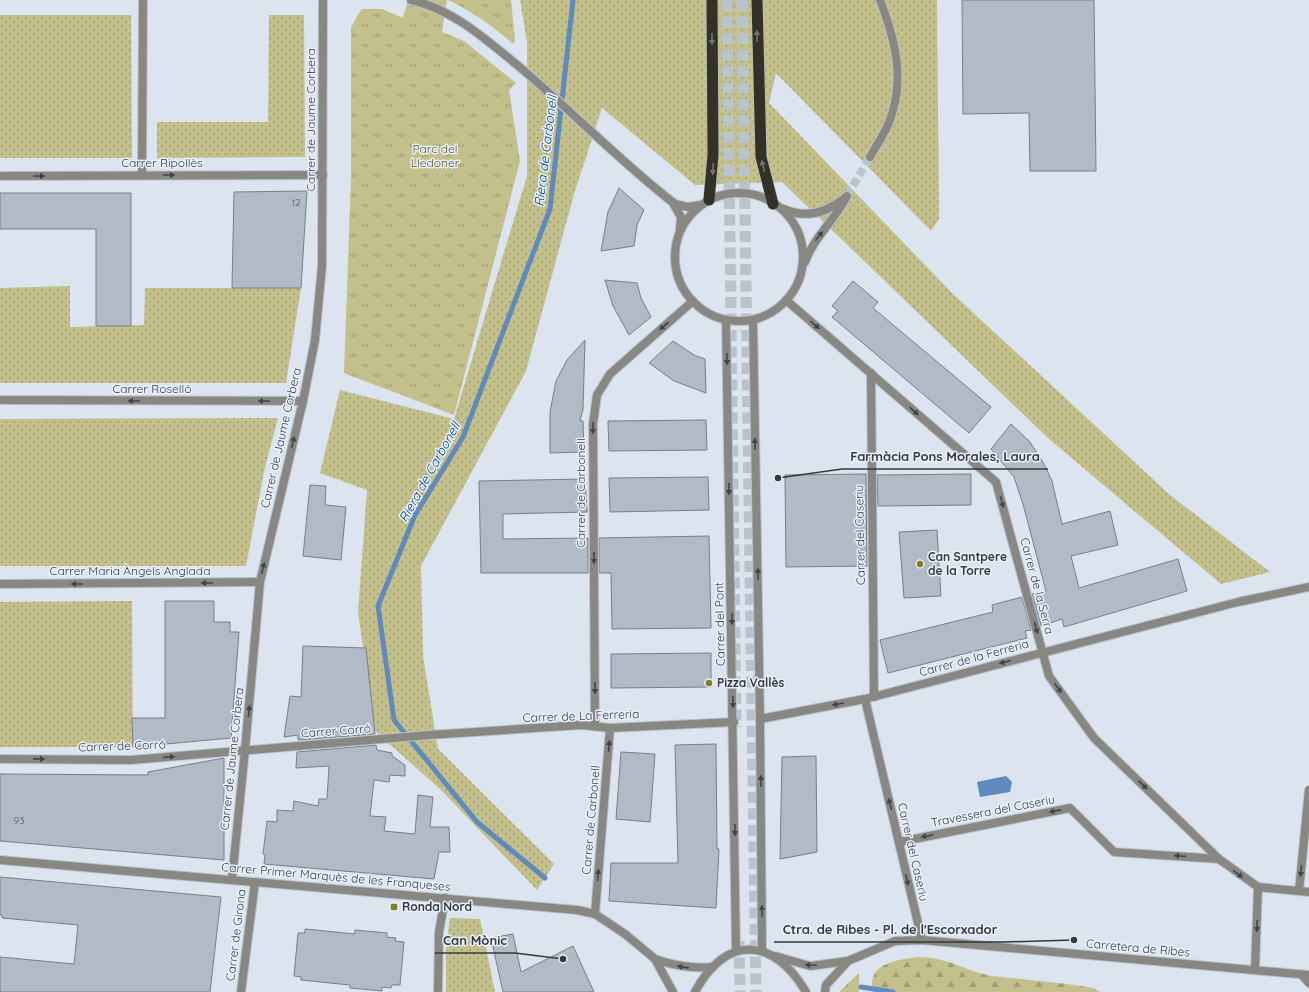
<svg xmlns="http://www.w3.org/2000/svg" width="1309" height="992" font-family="Quicksand,sans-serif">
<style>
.grass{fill:url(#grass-dots)}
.forest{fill:url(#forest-firs)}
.park{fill:url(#park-tufts)}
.water{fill:#6089bc}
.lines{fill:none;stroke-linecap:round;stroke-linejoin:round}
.stream{stroke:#6089bc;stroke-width:5}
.building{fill:#b1bac5;stroke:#777f89}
.minor-tunnel{stroke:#bac2cb;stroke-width:8;stroke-dasharray:8 4;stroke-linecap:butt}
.trunk-tunnel{stroke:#bac2cb;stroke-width:11;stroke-dasharray:11 5.5;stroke-linecap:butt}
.pedestrian-casing{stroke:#bac2cb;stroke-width:10}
.minor-casing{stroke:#bac2cb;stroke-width:10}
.tertiary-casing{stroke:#bac2cb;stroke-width:10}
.trunk-casing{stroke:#bac2cb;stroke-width:12}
.pedestrian{stroke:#888782;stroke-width:8}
.minor{stroke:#888782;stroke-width:8}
.tertiary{stroke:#888782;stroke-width:8}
.trunk{stroke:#333228;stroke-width:11}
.oneway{fill:#727573}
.oneway2{fill:#414547}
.poi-dot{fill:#837d24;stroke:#e8f1fd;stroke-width:1.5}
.labels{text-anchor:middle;stroke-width:3;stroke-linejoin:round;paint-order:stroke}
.number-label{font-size:10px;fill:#54595f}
.street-label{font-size:12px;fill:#35393d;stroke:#e8f1fd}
.park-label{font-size:12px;fill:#585420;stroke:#e8f1fd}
.poi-label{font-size:12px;font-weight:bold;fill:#35393d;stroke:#e8f1fd;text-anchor:start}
.water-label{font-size:13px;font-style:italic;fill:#003f7e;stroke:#e8f1fd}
.leader{fill:none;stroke:#35393d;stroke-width:1.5}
.callout-dot{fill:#35393d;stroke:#e8f1fd;stroke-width:1.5}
.callout-label{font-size:13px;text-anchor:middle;font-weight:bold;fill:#35393d;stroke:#e8f1fd;stroke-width:3;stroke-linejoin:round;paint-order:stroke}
</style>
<defs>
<pattern id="grass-dots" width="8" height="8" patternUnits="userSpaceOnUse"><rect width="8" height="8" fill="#c3c08b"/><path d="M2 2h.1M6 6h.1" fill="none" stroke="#9f9d73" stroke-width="1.8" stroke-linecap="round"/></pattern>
<pattern id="forest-firs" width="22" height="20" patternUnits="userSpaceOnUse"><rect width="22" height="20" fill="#c3c08b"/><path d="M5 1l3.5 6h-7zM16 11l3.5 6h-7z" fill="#9f9d73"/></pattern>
<pattern id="park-tufts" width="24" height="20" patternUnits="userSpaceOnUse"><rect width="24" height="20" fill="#c3c08b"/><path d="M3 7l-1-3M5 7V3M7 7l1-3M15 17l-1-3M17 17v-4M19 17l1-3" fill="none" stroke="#9f9d73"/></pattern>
</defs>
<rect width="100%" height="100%" fill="#dbe4ef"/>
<g class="grass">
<path d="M520 0H937L939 219 931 231 776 73 769 103 953 294 1170 495 1270 572 1221 584 1049 439 782 182 695 185 602 108 574 194 526 371 421 566 423 656 438 749 554 864 537 890 440 789 375 731 358 612 367 490 320 473 340 390 454 419 527 176V42Z"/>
<path d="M0 15H131L132 158H0Z"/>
<path d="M269 15H304L305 157 157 158V122H268Z"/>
<path d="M70 286V327L144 325 145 288H301L286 383H0V288Z"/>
<path d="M278 418 265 467 246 566H0V419Z"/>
<path d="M132 601 133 747H0V602Z"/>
<path d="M450 918 480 919 495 992H446V947Z"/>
</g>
<path class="forest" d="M918 957C948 957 965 971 992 976L1067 984 1094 988 1100 992H873C866 963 897 960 918 957Z"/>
<g class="park">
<path d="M408 0H447L442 32 464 41 516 83 509 90 520 161 454 415 344 373 351 178V28L357 16 362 9H382L403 18Z"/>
<path d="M448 0H511L515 41 513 44C493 26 473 12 448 0Z"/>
<path d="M859 973V992H840V991Z"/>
</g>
<path class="water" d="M1006 776 1012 782 1010 792 980 797 977 782Z"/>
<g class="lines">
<g class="stream">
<path d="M545 878 477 822 394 720 378 606 415 515 463 437 550 209 573 0"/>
<path d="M861 987 893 992"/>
</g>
</g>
<g class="building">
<path d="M962 0H1094L1096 171H1030L1029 113 963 114Z"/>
<path d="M619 188 644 210 637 225 634 246 601 251 608 212Z"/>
<path d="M307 191 301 288H232L234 192Z"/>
<path d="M0 193H131V326H96V229H0Z"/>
<path d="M605 280 637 283 641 298 651 317 629 335 613 306Z"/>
<path d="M853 281 878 302 873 308 991 407 969 433 832 317 838 311 832 306Z"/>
<path d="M585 340 583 409 580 421H583L584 452 550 453V412L556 381 567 360Z"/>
<path d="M673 341 694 355 705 359 706 393 674 381 649 363Z"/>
<path d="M706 420 707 450 609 451 608 421Z"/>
<path d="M1011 424 1030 442 1044 464 1052 481 1062 524 1110 511 1118 545 1071 556 1079 588 1178 559 1187 591 1064 627 1062 619 1041 626 1032 594 1046 591 1023 504 1014 477 991 449Z"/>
<path d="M866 474 867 566 786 567 785 475Z"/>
<path d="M971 474V505L878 506 877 475Z"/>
<path d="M708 477 709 510 610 512 609 478Z"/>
<path d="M585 479 587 512 503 514V539L588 538V573H481L479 481Z"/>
<path d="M310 485 326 486 325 505 346 507 341 560 303 556Z"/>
<path d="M937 530 941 596 904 598 899 532Z"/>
<path d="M709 536 711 628 612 629 611 573H599V538Z"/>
<path d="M1022 597 1031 630 1025 631 1027 638 888 673 880 640 993 612 992 605Z"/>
<path d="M165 601H214V622H230V632H239L231 738 133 747 132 718H165Z"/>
<path d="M303 646 366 648 375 734 298 740V735L284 737 290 696 301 697Z"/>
<path d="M711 653V687L611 688V654Z"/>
<path d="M716 744 717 849H719L716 908 609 901 611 863H678L675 745Z"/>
<path d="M376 745 377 750 392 753V756L405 765V776L390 775 389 782 374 780 370 816 386 817 384 831 415 834 418 795 433 797 430 827H449L450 852H439L434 879 264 864 265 855 263 854 267 821 277 822V810L293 811 294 801 318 806 319 799H327L329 766 296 768 297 752Z"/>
<path d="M621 752 655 754 650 822 616 819Z"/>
<path d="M816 756 817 852 780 859 782 757Z"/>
<path d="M224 758V860L0 841V774L148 775V772Z"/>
<path d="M0 877 221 897 210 992H0V957L74 964 78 925 2 918V915H0Z"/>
<path d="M305 929 355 934V930L387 933V937L396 938 395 941 404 942 400 985H392L391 988 382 987V991L350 988V985L301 980V977L294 976 298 933H305Z"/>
<path d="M513 934 521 972 573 946 594 992H503L491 938Z"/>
</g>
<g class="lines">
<path class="minor-tunnel" d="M847 196 870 157"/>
<g class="trunk-tunnel">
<path d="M727 0 736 727"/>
<path d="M742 0 756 992"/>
<path d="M739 941 740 992"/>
</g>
<defs>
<g id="pedestrian">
<path d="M142 175 143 0"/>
<path d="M871 373 874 697"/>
<path d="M438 992 439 932 445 898"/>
</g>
<g id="minor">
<path d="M411 0C452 9 484 38 516 64 570 109 619 161 675 204L688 207 701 205"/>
<path d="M870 157C876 146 883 136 888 125 906 82 896 42 880 0"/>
<path d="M0 176 323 175"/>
<circle cx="739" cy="257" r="64"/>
<path d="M673 203 681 217 680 229"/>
<path d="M784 209C806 219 826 213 845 198"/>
<path d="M805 262C814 237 835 220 847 196"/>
<path d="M786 300 996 482 1049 676 1094 738 1219 859 1258 887 1309 892"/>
<path d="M726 320 736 951"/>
<path d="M753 320 760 719 762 950"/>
<path d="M0 400 303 401"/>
<path d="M0 584 260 582"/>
<path d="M865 699 922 940"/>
<path d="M760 719 865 699 1238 602 1309 587"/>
<path d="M595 726 593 424 597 395 610 374 693 301"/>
<path d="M0 759 131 760 429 735 581 725 610 728 734 722"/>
<path d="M899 842 1070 808 1114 852 1219 859"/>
<path d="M232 879 245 750 260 582 303 401 315 340 322 266 323 0"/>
<path d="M1299 891 1309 790"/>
<path d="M595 914 610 728"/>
<path d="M1255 970 1258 887"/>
<path d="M1302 975 1309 983"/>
<path d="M241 992 255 882"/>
</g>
<g id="tertiary">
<path d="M0 860 577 910 595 914 625 934 655 959 673 992"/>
<path d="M775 956 810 966 848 961 895 941 922 940 1309 975"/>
<path d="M655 959C675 966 692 969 713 967"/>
<path d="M695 992C726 934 774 937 806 992"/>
<path d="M825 992 826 985 848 961"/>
</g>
<g id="trunk">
<path d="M757 0 761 157 773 204"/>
<path d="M709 200 713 155 712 0"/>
</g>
</defs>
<use href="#pedestrian" class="pedestrian-casing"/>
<use href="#minor" class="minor-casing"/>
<use href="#tertiary" class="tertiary-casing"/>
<use href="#trunk" class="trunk-casing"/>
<use href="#pedestrian" class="pedestrian"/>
<use href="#minor" class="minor"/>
<use href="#tertiary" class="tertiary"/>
<use href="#trunk" class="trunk"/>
</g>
<defs><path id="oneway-solid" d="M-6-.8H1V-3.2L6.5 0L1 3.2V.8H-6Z"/></defs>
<g class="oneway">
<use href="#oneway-solid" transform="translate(757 36) rotate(-91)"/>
<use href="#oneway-solid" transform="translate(712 39) rotate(90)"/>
<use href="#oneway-solid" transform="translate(763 166) rotate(-103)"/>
<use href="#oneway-solid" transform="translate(713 169) rotate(93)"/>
</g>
<g class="oneway2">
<use href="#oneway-solid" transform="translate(169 175)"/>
<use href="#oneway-solid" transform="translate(39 176)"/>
<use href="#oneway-solid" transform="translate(819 236) rotate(-52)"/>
<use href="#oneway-solid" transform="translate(815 325) rotate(41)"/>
<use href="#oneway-solid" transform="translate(664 326) rotate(139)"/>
<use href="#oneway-solid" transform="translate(727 359) rotate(89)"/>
<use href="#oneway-solid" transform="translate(134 401) rotate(-180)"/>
<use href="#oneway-solid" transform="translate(264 401) rotate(-180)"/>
<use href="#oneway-solid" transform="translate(914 411) rotate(41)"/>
<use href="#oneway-solid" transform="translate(593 428) rotate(91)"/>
<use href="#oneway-solid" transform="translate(293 442) rotate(-77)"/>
<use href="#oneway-solid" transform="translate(755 444) rotate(-91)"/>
<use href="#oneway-solid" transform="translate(729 489) rotate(89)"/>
<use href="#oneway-solid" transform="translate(1002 502) rotate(75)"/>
<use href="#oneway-solid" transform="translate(594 558) rotate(90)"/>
<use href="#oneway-solid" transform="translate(263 568) rotate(-77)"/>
<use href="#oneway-solid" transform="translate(758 574) rotate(-91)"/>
<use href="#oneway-solid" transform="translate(207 583) rotate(180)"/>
<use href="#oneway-solid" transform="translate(77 584) rotate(180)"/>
<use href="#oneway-solid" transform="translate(732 619) rotate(89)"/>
<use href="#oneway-solid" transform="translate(1036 628) rotate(75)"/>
<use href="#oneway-solid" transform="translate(1005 662) rotate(165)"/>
<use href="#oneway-solid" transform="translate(595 688) rotate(90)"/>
<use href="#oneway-solid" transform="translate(1058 688) rotate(54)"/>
<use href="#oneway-solid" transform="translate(733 702) rotate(89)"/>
<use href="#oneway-solid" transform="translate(838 704) rotate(170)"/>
<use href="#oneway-solid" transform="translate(249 711) rotate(-85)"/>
<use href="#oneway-solid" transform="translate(609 746) rotate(-85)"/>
<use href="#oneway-solid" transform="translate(169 757) rotate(-5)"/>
<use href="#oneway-solid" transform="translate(39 759) rotate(1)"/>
<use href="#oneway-solid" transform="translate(761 781) rotate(-90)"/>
<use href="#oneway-solid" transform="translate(1143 785) rotate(44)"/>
<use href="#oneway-solid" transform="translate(890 804) rotate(-104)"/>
<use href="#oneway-solid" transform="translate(1055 811) rotate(169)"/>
<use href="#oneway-solid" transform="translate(735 830) rotate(89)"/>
<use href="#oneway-solid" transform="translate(927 836) rotate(169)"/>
<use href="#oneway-solid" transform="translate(1180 856) rotate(-176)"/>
<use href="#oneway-solid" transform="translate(1301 871) rotate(96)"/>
<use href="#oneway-solid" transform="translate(1238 874) rotate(36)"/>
<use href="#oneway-solid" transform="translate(598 875) rotate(-85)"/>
<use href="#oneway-solid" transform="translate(907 880) rotate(77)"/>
<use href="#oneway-solid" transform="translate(762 911) rotate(-90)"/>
<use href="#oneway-solid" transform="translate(1257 926) rotate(92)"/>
<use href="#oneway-solid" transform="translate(811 965) rotate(-177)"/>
<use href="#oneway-solid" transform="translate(683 967) rotate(-172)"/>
</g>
<g class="poi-dot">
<circle cx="920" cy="564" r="4"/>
<circle cx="709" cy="683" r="4"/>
<rect x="390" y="903" width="8" height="8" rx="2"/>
</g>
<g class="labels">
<g class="number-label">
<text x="296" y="206">12</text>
<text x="19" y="824">93</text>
</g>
<g class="street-label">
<text transform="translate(311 120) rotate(-90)" y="4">Carrer de Jaume Corbera</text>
<text x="162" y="167">Carrer Ripollès</text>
<text x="152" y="393">Carrer Roselló</text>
<text transform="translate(281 438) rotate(-77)" y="4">Carrer de Jaume Corbera</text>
<text transform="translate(581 493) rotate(-90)" y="4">Carrer de Carbonell</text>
<text transform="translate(860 535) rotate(-91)" y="4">Carrer del Caseriu</text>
<text x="130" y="575">Carrer Maria Àngels Anglada</text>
<text transform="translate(1037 586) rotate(75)" y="4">Carrer de la Serra</text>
<text transform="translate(720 624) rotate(-91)" y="4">Carrer del Pont</text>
<text transform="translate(974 658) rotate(-15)" y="4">Carrer de la Ferreria</text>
<text transform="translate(581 716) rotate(-2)" y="4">Carrer de La Ferreria</text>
<text transform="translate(336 731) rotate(-4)" y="4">Carrer Corró</text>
<text transform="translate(122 746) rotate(-2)" y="4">Carrer de Corró</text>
<text transform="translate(232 759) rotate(-84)" y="4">Carrer de Jaume Corbera</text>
<text transform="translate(993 811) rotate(-11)" y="4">Travessera del Caseriu</text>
<text transform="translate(591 820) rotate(-85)" y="4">Carrer de Carbonell</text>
<text transform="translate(913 852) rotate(77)" y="4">Carrer del Caseriu</text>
<text transform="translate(336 877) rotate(5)" y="4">Carrer Primer Marquès de les Franqueses</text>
<text transform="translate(236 935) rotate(-83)" y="4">Carrer de Girona</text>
<text transform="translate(1138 948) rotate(5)" y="4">Carretera de Ribes</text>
</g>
<g class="park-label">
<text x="435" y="153">Parc del<tspan x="435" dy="14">Lledoner</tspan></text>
</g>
<g class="poi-label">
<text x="928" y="561">Can Santpere<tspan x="928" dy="14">de la Torre</tspan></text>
<text x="717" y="687">Pizza Vallès</text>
<text x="402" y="911">Ronda Nord</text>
</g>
<g class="water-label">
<text transform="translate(545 151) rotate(-83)" y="5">Riera de Carbonell</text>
<text transform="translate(429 472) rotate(-61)" y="5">Riera de Carbonell</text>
</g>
</g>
<path class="leader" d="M778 478L842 469H1048M1074 940L1005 942H774M563 959L515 953H435"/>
<g class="callout-dot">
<circle cx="778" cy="478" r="4"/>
<circle cx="1074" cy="940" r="4"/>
<circle cx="563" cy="959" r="4"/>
</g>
<g class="callout-label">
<text x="945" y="461">Farmàcia Pons Morales, Laura</text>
<text x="890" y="934">Ctra. de Ribes - Pl. de l'Escorxador</text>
<text x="475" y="945">Can Mònic</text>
</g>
</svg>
